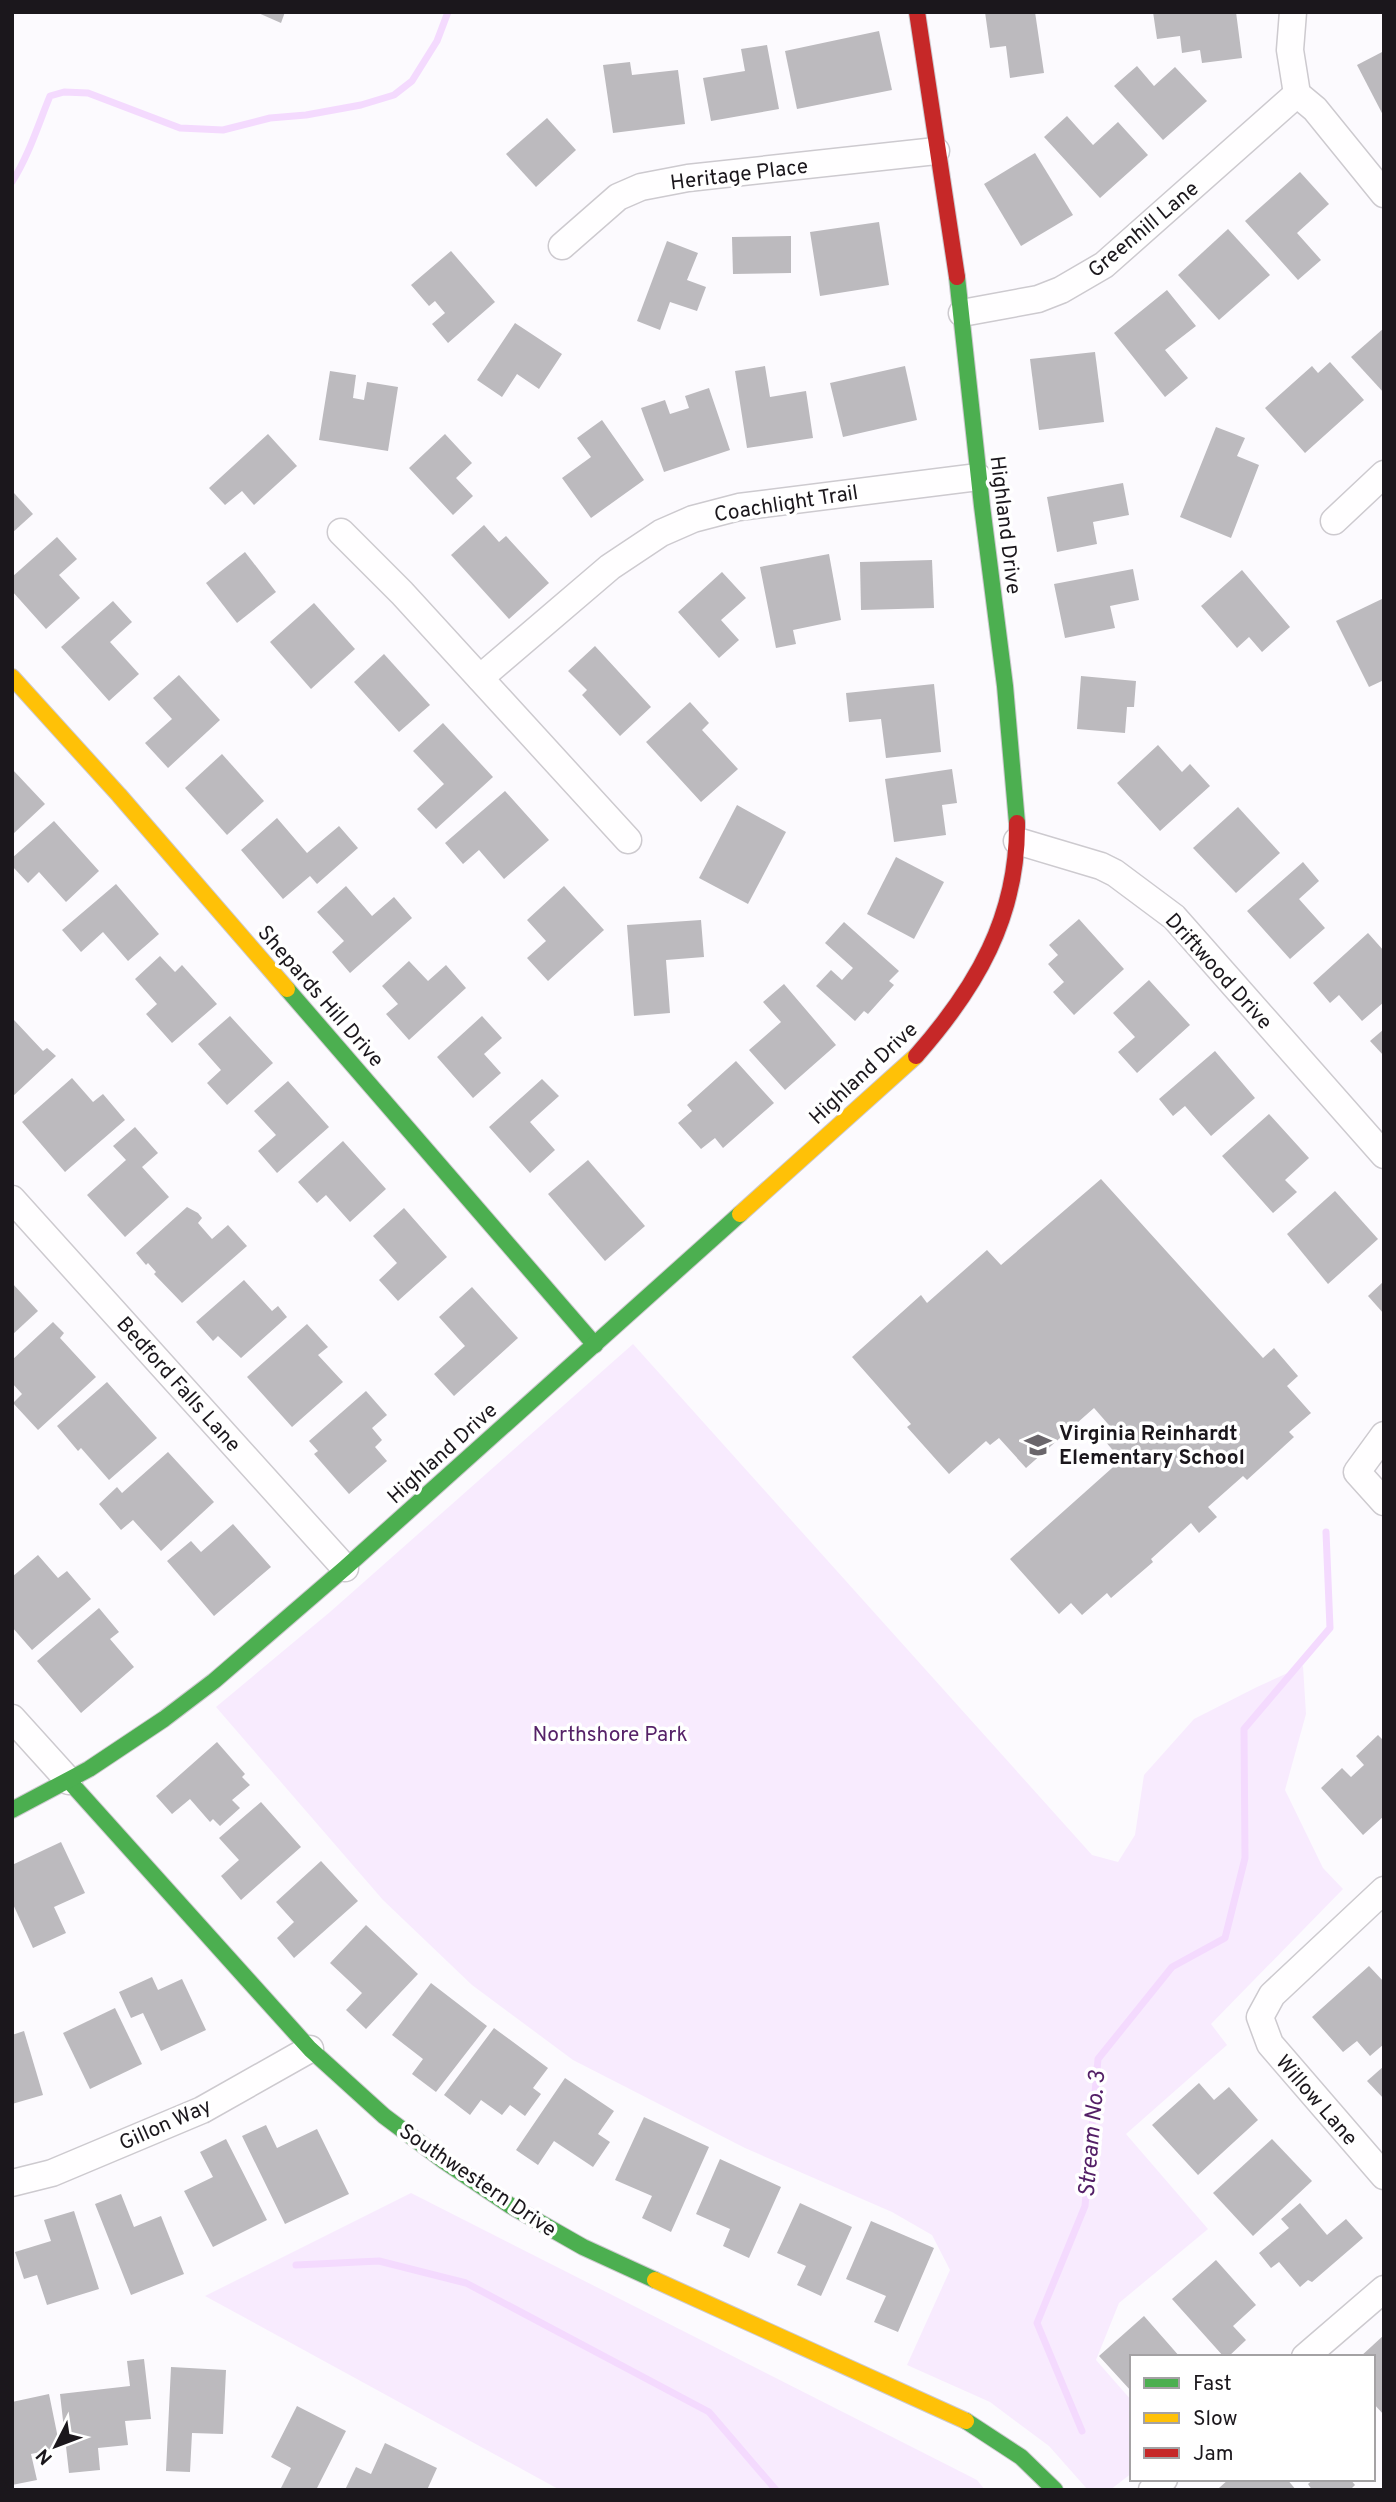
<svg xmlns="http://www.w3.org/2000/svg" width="1396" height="2502" font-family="Overpass,sans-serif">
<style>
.green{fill:#f8ebfe}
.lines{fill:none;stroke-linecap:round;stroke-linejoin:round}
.stream{stroke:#f4dafe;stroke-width:7}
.building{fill:#bcbabe}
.street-casing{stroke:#cdcacf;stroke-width:29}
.fast-casing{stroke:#cdcacf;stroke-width:18}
.slow-casing{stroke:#cdcacf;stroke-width:18}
.jam-casing{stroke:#cdcacf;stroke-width:18}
.street{stroke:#fffeff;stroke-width:26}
.fast{stroke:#4caf50;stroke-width:16}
.slow{stroke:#ffc107;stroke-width:16}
.jam{stroke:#c62828;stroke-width:16}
.labels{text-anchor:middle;stroke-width:7;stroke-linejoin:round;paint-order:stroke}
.street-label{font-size:21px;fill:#1b171c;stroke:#fff}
.poi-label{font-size:21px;font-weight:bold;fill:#1b171c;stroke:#fff;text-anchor:start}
.park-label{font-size:21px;fill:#562268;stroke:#fff}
.water-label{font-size:23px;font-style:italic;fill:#531f66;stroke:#fff}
</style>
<rect width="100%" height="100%" fill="#fcfafe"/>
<g class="green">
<path d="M633 1344 1092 1855 1118 1862 1135 1835 1144 1775 1194 1719 1257 1687 1303 1666 1306 1714 1285 1790 1323 1868 1343 1889 1211 2024 1227 2045 1126 2134 1208 2229 1119 2303 1096 2360 1132 2401V2473L1110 2490H1088L1049 2446 990 2402 907 2365 950 2270 932 2235 892 2212 745 2148 573 2060 472 1985 383 1900 216 1707 330 1612Z"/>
<path d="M411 2193 977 2480 985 2490H560L205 2296Z"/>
</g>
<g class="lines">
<g class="stream">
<path d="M12 182C29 155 38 125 50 96L64 92 88 93 180 128 223 130 270 118 306 115 361 105 394 95 412 81 437 41 448 12"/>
<path d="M296 2265 379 2261 466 2283 709 2412 776 2490"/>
<path d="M1082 2431 1037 2323 1085 2206 1098 2059 1172 1967 1225 1938 1245 1858 1244 1729 1330 1628 1326 1532"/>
</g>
</g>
<g class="building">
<path d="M256 12H285L281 23Z"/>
<path d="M985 12H1035L1044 73 1010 78 1006 46 990 48Z"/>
<path d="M1153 12H1236L1242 58 1202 63 1200 50 1182 53 1180 36 1157 39Z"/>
<path d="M879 31 892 90 797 109 785 51Z"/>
<path d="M767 45 779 109 711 121 703 78 745 71 741 49Z"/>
<path d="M1384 51V117L1357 65Z"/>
<path d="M630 62 632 75 678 70 685 124 613 133 603 65Z"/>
<path d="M1137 66 1154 86 1175 67 1207 101 1163 140 1114 86Z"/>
<path d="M1067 116 1093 145 1118 122 1148 155 1100 198 1044 137Z"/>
<path d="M547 118 576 150 536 187 506 154Z"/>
<path d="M1035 153 1073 215 1021 246 984 184Z"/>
<path d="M1300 172 1329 204 1297 233 1321 260 1298 280 1245 221Z"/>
<path d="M879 222 889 285 820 296 810 232Z"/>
<path d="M1228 229 1270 275 1219 320 1178 275Z"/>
<path d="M791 236V273L733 274 732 237Z"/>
<path d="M667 241 698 253 687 280 706 287 697 311 670 302 660 330 637 321Z"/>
<path d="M451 251 495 302 448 343 432 324 445 313 435 301 429 306 411 285Z"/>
<path d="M1167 290 1196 326 1165 350 1188 378 1165 397 1114 333Z"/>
<path d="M515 323 562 354 539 389 517 374 502 397 477 380Z"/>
<path d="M1384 328V393L1351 357Z"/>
<path d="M1095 352 1104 422 1039 430 1030 359Z"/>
<path d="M1330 362 1364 400 1305 453 1265 408 1312 366 1318 373Z"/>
<path d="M765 366 770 397 806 391 813 438 747 448 735 371Z"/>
<path d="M905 366 917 420 843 437 830 383Z"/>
<path d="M330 371 356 375 353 398 364 400 367 382 398 387 388 451 319 440Z"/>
<path d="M709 388 730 450 664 472 641 408 665 400 670 414 689 408 685 396Z"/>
<path d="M602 420 644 480 591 518 562 478 591 457 577 438Z"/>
<path d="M1216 427 1245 438 1237 456 1259 465 1231 538 1180 517Z"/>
<path d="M268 434 297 466 254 505 242 491 225 505 209 488Z"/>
<path d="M445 434 472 463 456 478 473 496 453 515 409 468Z"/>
<path d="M1123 483 1129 515 1093 522 1097 544 1057 552 1047 497Z"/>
<path d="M14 493 33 514 12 533V494Z"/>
<path d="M484 525 499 542 506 536 549 583 509 619 451 555Z"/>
<path d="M57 537 77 559 59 575 80 598 46 629 12 591V577Z"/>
<path d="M245 552 276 592 237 623 206 583Z"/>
<path d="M829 554 841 620 793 630 796 644 776 648 760 567Z"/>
<path d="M932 560 934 608 861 610 860 562Z"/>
<path d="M1133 569 1139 600 1110 606 1115 628 1065 638 1054 584Z"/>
<path d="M1242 570 1290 627 1262 652 1249 637 1237 648 1201 606Z"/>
<path d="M722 572 746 598 721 620 739 640 719 658 678 612Z"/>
<path d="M1384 598V680L1369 687 1336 621Z"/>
<path d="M113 601 132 622 110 642 139 674 109 701 61 647Z"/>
<path d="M314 603 355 649 311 689 270 642Z"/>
<path d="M595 646 651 707 620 736 582 695 587 690 568 671Z"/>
<path d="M384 654 430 705 399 732 354 682Z"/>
<path d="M179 675 220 720 168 768 145 743 172 719 153 698Z"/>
<path d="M1081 676 1136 681 1134 707H1127L1125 733 1077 729Z"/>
<path d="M934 684 941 752 886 758 881 719 849 722 846 693Z"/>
<path d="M690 702 709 723 702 730 738 769 701 802 646 742Z"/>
<path d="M443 723 493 777 436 829 417 809 444 784 413 751Z"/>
<path d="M1158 745 1182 772 1190 764 1210 786 1160 831 1117 783Z"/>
<path d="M222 754 264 801 227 835 185 788Z"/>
<path d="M12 769 45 804 12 835Z"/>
<path d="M952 769 957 803 942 805 946 835 894 842 885 779Z"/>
<path d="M505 791 549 840 504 879 479 850 463 864 445 843Z"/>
<path d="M737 805 786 832 748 904 699 878Z"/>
<path d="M1238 807 1280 853 1236 893 1193 848Z"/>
<path d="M277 818 307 853 339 826 358 848 317 884 310 876 283 899 241 850Z"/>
<path d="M54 821 99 871 66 902 39 872 28 883 12 866V858Z"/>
<path d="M896 857 944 882 914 939 867 914Z"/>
<path d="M1303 862 1319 881 1299 899 1325 928 1290 959 1247 911Z"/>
<path d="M116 884 159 934 128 961 103 932 81 952 62 930Z"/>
<path d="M346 886 372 916 394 897 412 918 350 973 332 952 344 941 317 912Z"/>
<path d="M564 886 604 930 548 981 527 958 546 941 527 920Z"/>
<path d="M1079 919 1124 969 1074 1015 1053 992 1064 982 1048 964 1058 955 1049 945Z"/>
<path d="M701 920 704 957 666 960 670 1013 634 1016 627 925Z"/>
<path d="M844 922 899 971 889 981 894 985 868 1014 864 1011 855 1021 816 986 831 970 842 980 853 968 825 943Z"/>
<path d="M1368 933 1384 951V1002L1362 1021 1339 995 1330 1003 1313 983Z"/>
<path d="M160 956 175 972 182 965 217 1004 172 1043 146 1014 157 1004 135 979Z"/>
<path d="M409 961 428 981 446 965 466 988 409 1040 386 1014 398 1004 382 986Z"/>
<path d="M1149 980 1190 1025 1137 1073 1118 1052 1135 1037 1113 1013Z"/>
<path d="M784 984 836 1045 785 1090 749 1050 781 1022 763 1002Z"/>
<path d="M230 1016 273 1063 227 1105 207 1083 221 1070 198 1044Z"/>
<path d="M482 1016 502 1038 484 1054 501 1073 473 1098 437 1057Z"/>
<path d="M14 1020 43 1051 47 1048 56 1056 12 1097Z"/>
<path d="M1384 1029V1056L1370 1041Z"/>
<path d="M1215 1051 1255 1098 1211 1136 1185 1106 1173 1116 1159 1099Z"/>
<path d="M736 1061 774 1103 723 1148 715 1138 701 1149 678 1123 692 1111 687 1105Z"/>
<path d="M72 1078 93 1102 103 1094 125 1120 65 1172 22 1122Z"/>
<path d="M542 1079 559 1096 530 1122 555 1150 530 1173 489 1127Z"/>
<path d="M288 1081 329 1127 277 1173 258 1151 276 1135 254 1111Z"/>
<path d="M1269 1114 1309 1158 1285 1180 1297 1192 1273 1213 1222 1156Z"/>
<path d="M135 1127 158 1153 142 1167 169 1197 125 1237 87 1195 126 1160 113 1146Z"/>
<path d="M343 1141 386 1189 350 1222 326 1195 317 1203 298 1182Z"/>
<path d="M588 1160 645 1226 605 1261 548 1194Z"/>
<path d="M1101 1179 1263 1358 1274 1348 1298 1376 1287 1386 1311 1413 1289 1432 1294 1437 1247 1480 1243 1476 1208 1507 1217 1517 1199 1533 1191 1523 1151 1559 1153 1562 1111 1598 1107 1593 1082 1615 1071 1603 1059 1614 1010 1559 1121 1460 1105 1441 1115 1432 1094 1408 1026 1468 999 1438 990 1445 986 1441 949 1474 907 1427 911 1424 852 1357 921 1295 927 1303 987 1250 1001 1265Z"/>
<path d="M1335 1191 1378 1239 1328 1284 1287 1234Z"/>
<path d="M187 1207 198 1213 202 1218 198 1223 212 1239 228 1225 247 1246 182 1303 154 1274 156 1272 148 1263 146 1265 136 1253Z"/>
<path d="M404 1208 447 1257 398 1301 379 1280 397 1263 373 1236Z"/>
<path d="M244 1280 272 1311 278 1306 287 1317 241 1358 218 1336 213 1341 196 1322Z"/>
<path d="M1384 1281V1314L1368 1296Z"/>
<path d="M12 1283 38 1311 12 1335Z"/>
<path d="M472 1287 518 1338 454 1396 434 1374 465 1346 439 1317Z"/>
<path d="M53 1322 64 1333 60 1338 96 1377 38 1430 13 1403 22 1394 12 1383V1360Z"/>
<path d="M307 1324 328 1347 318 1355 343 1382 292 1427 247 1377Z"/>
<path d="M107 1382 157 1438 109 1480 81 1448 78 1451 57 1426Z"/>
<path d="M366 1391 387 1415 372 1428 382 1440 375 1447 387 1461 349 1494 314 1454 318 1451 309 1441Z"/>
<path d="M168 1452 214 1502 161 1551 133 1520 121 1530 99 1504 117 1487 122 1493Z"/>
<path d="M233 1524 271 1567 214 1616 167 1561 191 1541 201 1552Z"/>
<path d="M38 1555 58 1578 67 1571 91 1599 32 1650 12 1627V1577Z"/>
<path d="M99 1608 119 1632 110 1639 134 1667 81 1713 37 1661Z"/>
<path d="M1378 1735 1384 1741V1816L1363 1835 1321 1788 1342 1768 1351 1777 1364 1765 1356 1756Z"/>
<path d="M217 1742 245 1774 242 1777 250 1785 232 1800 240 1808 220 1826 213 1819 210 1822 190 1799 172 1814 156 1796Z"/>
<path d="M261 1802 301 1847 241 1900 221 1876 239 1860 219 1838Z"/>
<path d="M61 1842 85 1893 54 1907 66 1933 33 1948 12 1902V1865Z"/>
<path d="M321 1861 358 1901 294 1958 277 1938 294 1922 276 1902Z"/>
<path d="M366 1925 418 1974 366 2029 346 2010 362 1993 330 1963Z"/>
<path d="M1369 1966 1384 1982V2044L1370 2056 1357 2041 1343 2052 1312 2017Z"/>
<path d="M152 1977 158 1990 182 1979 206 2030 161 2051 143 2013 131 2018 119 1992Z"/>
<path d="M431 1983 487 2026 436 2092 412 2074 423 2059 392 2035Z"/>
<path d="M115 2008 142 2064 90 2089 63 2033Z"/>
<path d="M494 2028 548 2068 533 2088 541 2094 525 2116 510 2105 502 2115 481 2100 470 2115 444 2095Z"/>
<path d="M24 2031 43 2095 12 2104V2035Z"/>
<path d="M1384 2066V2099L1367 2081Z"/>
<path d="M565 2078 614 2111 598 2134 610 2142 593 2167 554 2141 538 2165 516 2150Z"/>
<path d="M1199 2083 1214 2100 1229 2087 1258 2120 1198 2175 1152 2125Z"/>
<path d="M644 2117 709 2147 671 2232 642 2218 652 2196 615 2180Z"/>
<path d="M266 2125 277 2148 317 2129 349 2194 285 2224 242 2136Z"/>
<path d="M226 2139 267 2220 213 2247 184 2191 213 2177 200 2152Z"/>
<path d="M1272 2139 1312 2181 1253 2236 1213 2193Z"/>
<path d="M720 2159 781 2187 749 2258 723 2246 730 2229 696 2214Z"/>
<path d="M121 2194 134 2227 161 2216 184 2274 131 2295 95 2204Z"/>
<path d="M800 2203 852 2227 821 2296 797 2285 806 2266 777 2253Z"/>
<path d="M1300 2203 1327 2235 1346 2219 1363 2238 1312 2282 1308 2280 1300 2287 1279 2262 1271 2268 1259 2253 1289 2228 1281 2219Z"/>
<path d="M74 2211 99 2289 47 2305 37 2275 24 2279 15 2252 51 2241 44 2220Z"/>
<path d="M871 2221 934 2248 898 2332 874 2322 886 2296 846 2279Z"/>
<path d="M1216 2260 1256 2305 1233 2326 1246 2340 1228 2357H1224L1172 2299Z"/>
<path d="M1144 2316 1180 2357H1132V2392L1099 2356Z"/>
<path d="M1384 2335V2415L1373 2403V2357H1360Z"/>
<path d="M144 2359 151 2419 125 2421 128 2445 98 2448 100 2470 69 2473 60 2394 130 2386 127 2361Z"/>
<path d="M171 2367 226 2370 223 2434 192 2433 190 2472 166 2471Z"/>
<path d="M49 2394 60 2448 31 2454 37 2480 12 2485V2402Z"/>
<path d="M297 2406 346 2431 316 2490H280L291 2468 271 2457Z"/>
<path d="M385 2443 437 2468 427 2490H345L356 2467 371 2474Z"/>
<path d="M1229 2479H1287L1296 2490H1220L1219 2488Z"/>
<path d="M1314 2479H1350L1355 2485 1350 2490H1312L1308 2484Z"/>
</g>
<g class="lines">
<defs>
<g id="street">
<path d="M1293 12 1290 50 1297 94 1315 109 1384 194"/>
<path d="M562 246 618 197 641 187 688 178 936 151"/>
<path d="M962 313 1038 299 1061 290 1104 265 1297 94"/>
<path d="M1334 521 1384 474"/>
<path d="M341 532 402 593 628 840"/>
<path d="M480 678 610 567 661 533 693 519 739 507 978 477"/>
<path d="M1017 841 1101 866 1115 873 1174 917 1384 1155"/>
<path d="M12 1199 345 1568"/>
<path d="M1384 1435 1357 1472 1384 1502"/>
<path d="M12 1718 69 1781"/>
<path d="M1384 1890 1272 1995 1260 2017 1270 2044 1384 2176"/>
<path d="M12 2183 52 2173 202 2110 310 2049"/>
<path d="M1305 2357 1384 2289"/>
<path d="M1152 2490 1164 2479"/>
</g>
<g id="fast">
<path d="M957 277 982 506 1005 686 1017 823"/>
<path d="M287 989 595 1345"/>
<path d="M69 1781 310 2049 384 2116 444 2161 511 2206 583 2247 655 2280"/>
<path d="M12 1810 89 1769 164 1719 214 1681 345 1568 740 1214"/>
<path d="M966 2421 1021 2457 1055 2490"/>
</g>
<g id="slow">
<path d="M12 677 119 795 287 989"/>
<path d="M740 1214 916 1056"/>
<path d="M655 2280 966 2421"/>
</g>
<g id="jam">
<path d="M917 12 957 277"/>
<path d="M916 1056C976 988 1018 917 1017 823"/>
</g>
</defs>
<use href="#street" class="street-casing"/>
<use href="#fast" class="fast-casing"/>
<use href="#slow" class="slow-casing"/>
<use href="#jam" class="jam-casing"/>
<use href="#street" class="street"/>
<use href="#fast" class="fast"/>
<use href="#slow" class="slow"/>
<use href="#jam" class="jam"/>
</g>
<defs>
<symbol id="school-bare" viewBox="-9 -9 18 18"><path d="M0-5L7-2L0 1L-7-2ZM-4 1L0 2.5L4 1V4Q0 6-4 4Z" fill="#6a666b" stroke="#fff" stroke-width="2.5" paint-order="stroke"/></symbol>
</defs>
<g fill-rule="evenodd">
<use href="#school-bare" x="1019" y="1426" width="38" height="38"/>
</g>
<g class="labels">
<g class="street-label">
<text transform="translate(739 174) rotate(-7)" y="7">Heritage Place</text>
<text transform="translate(1143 229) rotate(-40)" y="7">Greenhill Lane</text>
<text transform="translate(786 503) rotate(-9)" y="7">Coachlight Trail</text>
<text transform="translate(1006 525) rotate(83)" y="7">Highland Drive</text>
<text transform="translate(1219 971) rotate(48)" y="7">Driftwood Drive</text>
<text transform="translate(321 996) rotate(49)" y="7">Shepards Hill Drive</text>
<text transform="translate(863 1073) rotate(-43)" y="7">Highland Drive</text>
<text transform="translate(179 1384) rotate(48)" y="7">Bedford Falls Lane</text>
<text transform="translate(442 1453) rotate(-42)" y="7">Highland Drive</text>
<text transform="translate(1317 2100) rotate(49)" y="7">Willow Lane</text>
<text transform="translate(165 2124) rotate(-24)" y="7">Gillon Way</text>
<text transform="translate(478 2180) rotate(34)" y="7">Southwestern Drive</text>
</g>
<g class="poi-label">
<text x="1059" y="1440">Virginia Reinhardt<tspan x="1059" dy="24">Elementary School</tspan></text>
</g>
<g class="park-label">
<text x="610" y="1741">Northshore Park</text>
</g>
<g class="water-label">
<text transform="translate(1091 2134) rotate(-85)" y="8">Stream No. 3</text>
</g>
</g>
<rect width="1396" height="2502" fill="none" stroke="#1b171c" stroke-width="28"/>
<rect x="1130" y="2355" width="245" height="126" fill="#ffffff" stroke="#a4a2a4" stroke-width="2"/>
<rect x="1144" y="2378" width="35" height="10" fill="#4caf50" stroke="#a4a2a4" stroke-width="2"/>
<text x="1193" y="2390" font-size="21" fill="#1b171c">Fast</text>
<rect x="1144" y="2413" width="35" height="10" fill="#ffc107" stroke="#a4a2a4" stroke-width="2"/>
<text x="1193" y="2425" font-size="21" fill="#1b171c">Slow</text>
<rect x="1144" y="2448" width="35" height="10" fill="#c62828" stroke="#a4a2a4" stroke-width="2"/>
<text x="1193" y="2460" font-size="21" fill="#1b171c">Jam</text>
<g transform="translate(56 2446) rotate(228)" stroke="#ffffff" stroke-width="5" paint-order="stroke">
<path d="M0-5L12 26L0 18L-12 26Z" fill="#1b171c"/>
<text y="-10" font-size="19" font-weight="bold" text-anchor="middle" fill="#1b171c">N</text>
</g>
</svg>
